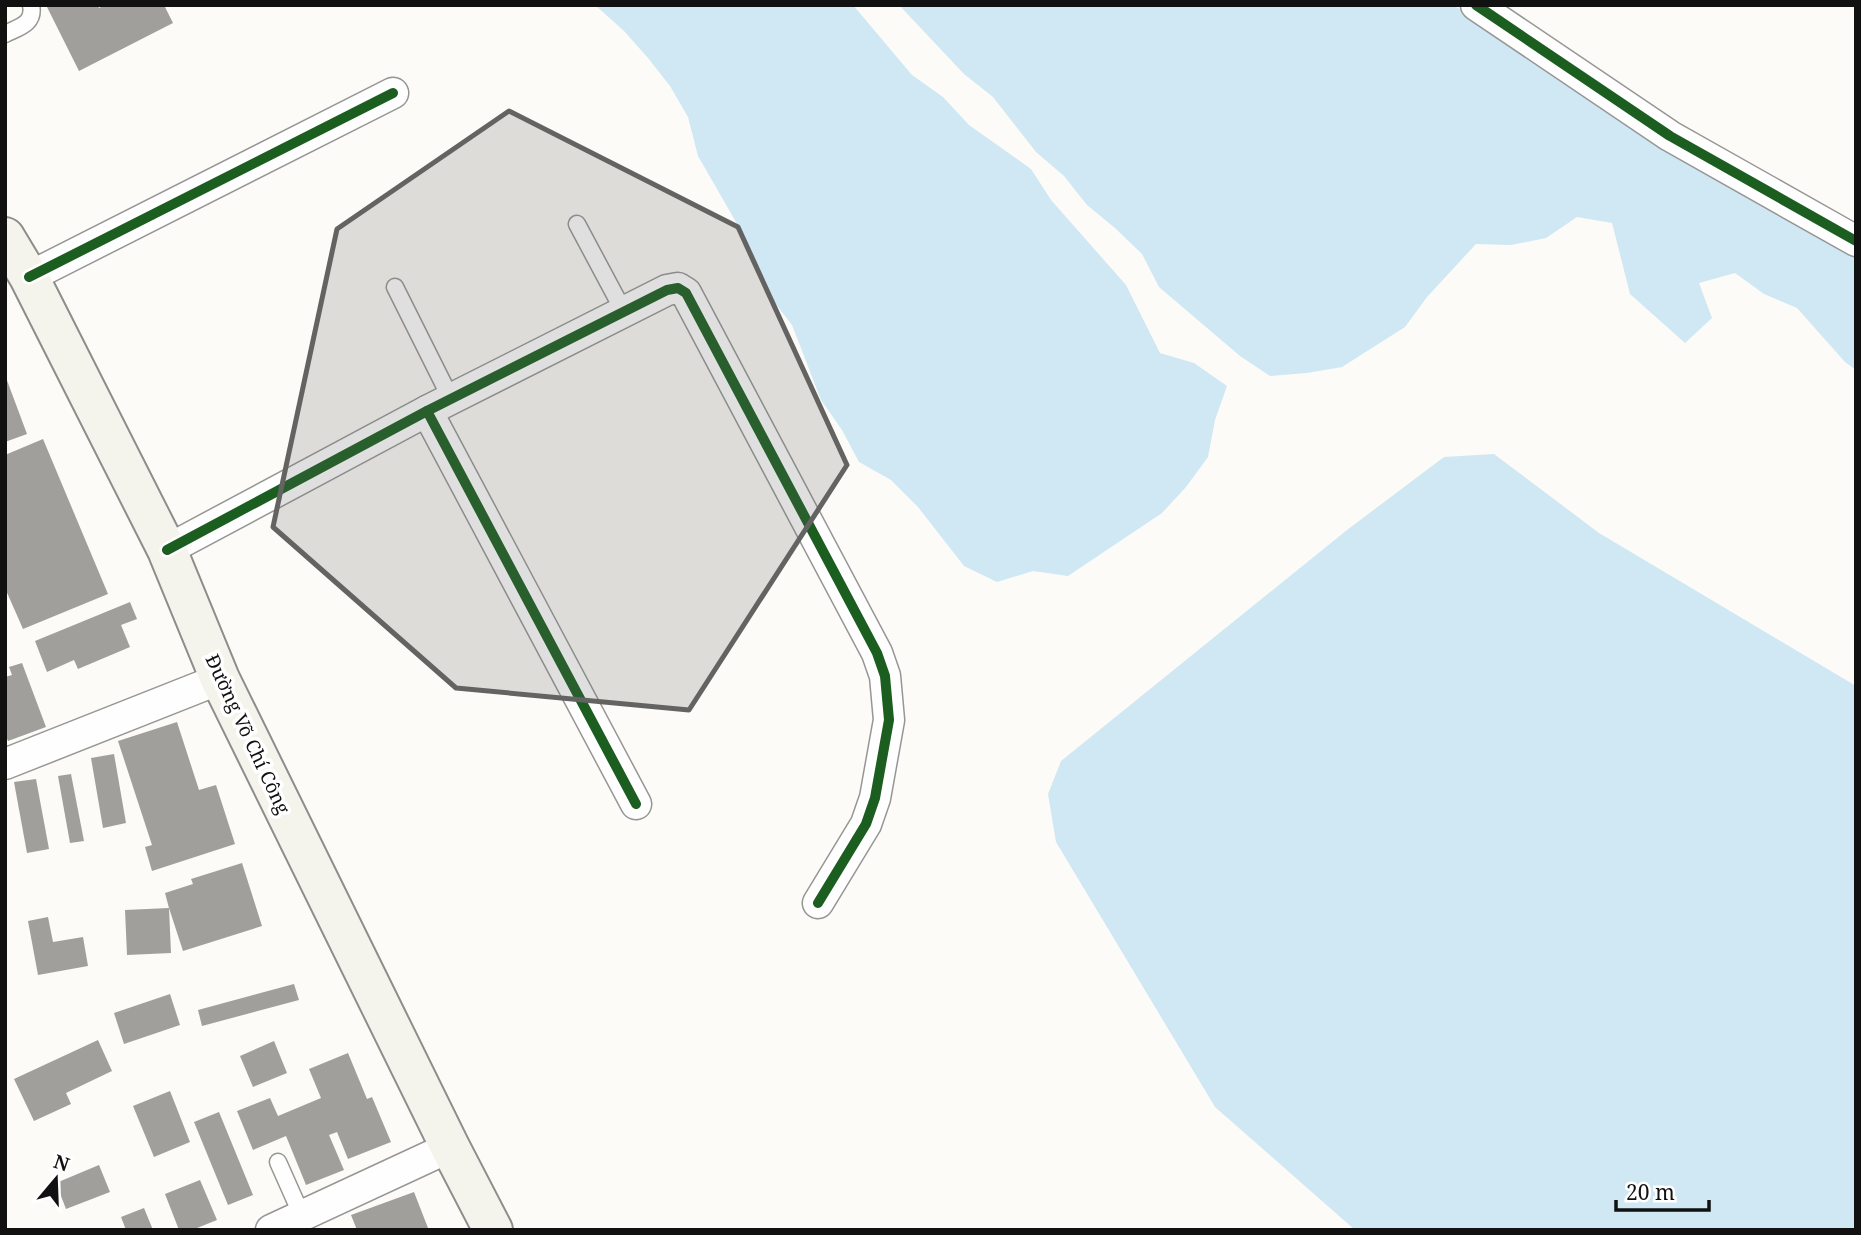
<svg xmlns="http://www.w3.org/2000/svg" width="1861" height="1235" font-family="'Noto Serif',serif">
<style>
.water{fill:#cfe8f4}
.building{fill:#a09f9c}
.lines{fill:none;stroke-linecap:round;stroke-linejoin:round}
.service-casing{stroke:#979695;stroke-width:19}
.minor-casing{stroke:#979695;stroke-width:33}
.secondary-casing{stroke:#8d8d8b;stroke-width:42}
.service{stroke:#fffefe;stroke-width:16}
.minor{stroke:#fffefe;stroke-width:30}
.secondary{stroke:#f5f4ec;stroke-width:38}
.cycleway-casing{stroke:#fff;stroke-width:15}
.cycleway{stroke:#1b5e20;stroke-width:10}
.marked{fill:#636362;fill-opacity:0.2;stroke:#636362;stroke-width:5;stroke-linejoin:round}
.labels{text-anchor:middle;stroke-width:7;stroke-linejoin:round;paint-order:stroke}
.street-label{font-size:19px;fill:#111;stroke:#fff}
</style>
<rect width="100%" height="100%" fill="#fcfbf7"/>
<g class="water">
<path d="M595 5H853L912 75 943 97 969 125 1031 169 1051 200 1126 285 1160 353 1194 363 1227 386 1215 420 1208 457 1186 487 1162 513 1068 576 1033 571 997 582 964 566 918 507 891 480 859 462 842 430 821 400 792 325 768 294 750 260 736 222 698 156 688 117 670 86 648 58 624 31Z"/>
<path d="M899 5H1453L1856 253V370L1845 362 1797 308 1764 294 1735 273 1699 283 1712 318 1685 343 1630 294 1612 223 1577 217 1546 238 1511 245 1476 244 1427 297 1405 327 1342 367 1307 373 1270 376 1240 356 1159 287 1142 254 1115 228 1087 205 1064 176 1036 152 993 97 964 74Z"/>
<path d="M1494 454 1599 533 1856 686V1230H1355L1215 1107 1056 842 1048 794 1061 761 1347 530 1444 457Z"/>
</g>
<g class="building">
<path d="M46 5H98L99 8 105 5H164L173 23 79 71Z"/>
<path d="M5 375 27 434 5 442Z"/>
<path d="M43 439 108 594 23 629 5 588V455Z"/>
<path d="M130 602 137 619 121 625 130 647 78 669 74 660 47 672 35 641Z"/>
<path d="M22 663 46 727 8 741 5 734V677L12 675 9 667Z"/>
<path d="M177 722 199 790 216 785 235 844 152 871 145 847 152 845 118 741Z"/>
<path d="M114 754 126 823 103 828 91 758Z"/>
<path d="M71 774 84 841 70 843 58 776Z"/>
<path d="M36 779 49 849 27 853 14 782Z"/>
<path d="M242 863 262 926 183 951 169 908 171 953 127 955 125 910 169 908 165 893 193 884 191 879Z"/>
<path d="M48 917 53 942 83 937 88 966 38 975 28 921Z"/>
<path d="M294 984 299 1000 202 1026 198 1010Z"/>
<path d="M170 994 180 1025 124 1044 114 1013Z"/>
<path d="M98 1040 112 1071 66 1093 71 1104 34 1121 14 1079Z"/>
<path d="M274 1041 287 1073 253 1087 240 1056Z"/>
<path d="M348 1053 367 1099 372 1097 391 1142 348 1159 337 1132 329 1135 344 1170 306 1185 286 1136 253 1150 237 1111 270 1098 278 1116 321 1098 309 1069Z"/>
<path d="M170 1091 190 1142 154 1157 133 1106Z"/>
<path d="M219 1112 253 1195 228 1205 194 1122Z"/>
<path d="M99 1165 110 1192 66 1209 56 1183Z"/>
<path d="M200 1180 217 1220 192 1230H179L165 1194Z"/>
<path d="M414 1192 428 1228 422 1230H357L351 1215Z"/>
<path d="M144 1208 153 1230H126L121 1217Z"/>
</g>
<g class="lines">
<defs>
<g id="service">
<path d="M5 34C19 27 35 24 31 5"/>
<path d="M577 224 624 312"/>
<path d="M395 287 451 399"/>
<path d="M278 1162 302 1216"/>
</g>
<g id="minor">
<path d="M1476 5 1670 136 1856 241"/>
<path d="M29 277 393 93"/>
<path d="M427 411 636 804"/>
<path d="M167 550 427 411 667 290 678 288 686 293 877 653 885 676 889 720 875 798 866 824 818 903"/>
<path d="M5 764 220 679"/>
<path d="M271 1230 450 1147"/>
</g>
<path id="secondary" d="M5 237 29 277 167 550 220 679 450 1147 493 1230"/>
</defs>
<use href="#service" class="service-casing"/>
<use href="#minor" class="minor-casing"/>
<use href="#secondary" class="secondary-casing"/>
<use href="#service" class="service"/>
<use href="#minor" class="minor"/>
<use href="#secondary" class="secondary"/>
<defs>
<g id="cycleway">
<path d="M1476 5 1670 136 1856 241"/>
<path d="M29 277 393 93"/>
<path d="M427 411 636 804"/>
<path d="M167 550 427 411 667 290 678 288 686 293 877 653 885 676 889 720 875 798 866 824 818 903"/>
</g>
</defs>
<use href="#cycleway" class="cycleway-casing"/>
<use href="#cycleway" class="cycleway"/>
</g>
<path class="marked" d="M509 111 738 227 847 465 689 710 456 688 273 527 337 229Z"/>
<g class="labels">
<g class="street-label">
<text transform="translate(248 734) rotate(65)" y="7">Đường Võ Chí Công</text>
</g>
</g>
<rect width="1861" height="1235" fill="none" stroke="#111111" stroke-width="14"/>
<g transform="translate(56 1179) rotate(19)" stroke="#ffffff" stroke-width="5" paint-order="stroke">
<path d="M0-5L12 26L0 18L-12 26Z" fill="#111111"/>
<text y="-10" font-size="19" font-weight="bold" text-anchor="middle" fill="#111111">N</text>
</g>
<path d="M1616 1200v10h93v-10" fill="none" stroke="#111111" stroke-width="3.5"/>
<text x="1626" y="1200" font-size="21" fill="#111111" stroke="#ffffff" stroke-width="5" paint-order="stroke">20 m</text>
</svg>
